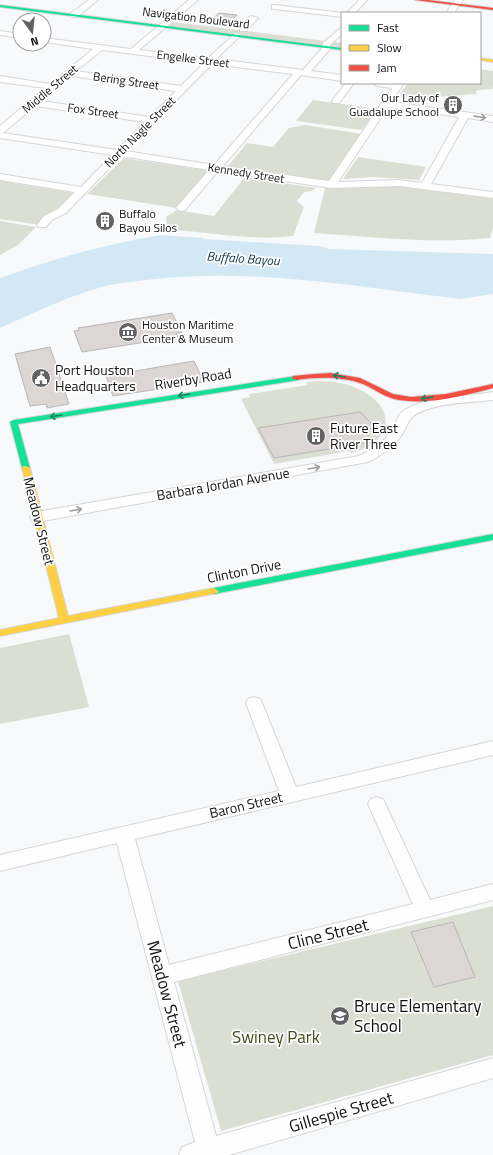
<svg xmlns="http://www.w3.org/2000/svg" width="493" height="1155" font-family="'Titillium Web',sans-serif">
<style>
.green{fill:#dbdfd3}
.water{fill:#d2e8f5}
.building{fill:#dcd6d4;stroke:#b7b7b8}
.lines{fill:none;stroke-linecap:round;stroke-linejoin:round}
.street-casing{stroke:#d5d6d7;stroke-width:2}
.fast-casing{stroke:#d5d6d7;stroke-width:2}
.slow-casing{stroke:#d5d6d7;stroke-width:2}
.jam-casing{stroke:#d5d6d7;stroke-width:2}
.street{fill:#fefefe;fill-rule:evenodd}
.fast{fill:#16e098;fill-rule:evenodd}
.slow{fill:#ffcf43;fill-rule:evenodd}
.jam{fill:#f24e42;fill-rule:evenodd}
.oneway{stroke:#9f9fa0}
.oneway2{stroke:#14835c}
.labels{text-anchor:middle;stroke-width:3.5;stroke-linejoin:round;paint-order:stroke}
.far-street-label{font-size:12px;fill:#111112;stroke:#fff}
.far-poi-label{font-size:12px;fill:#111112;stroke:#fff;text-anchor:start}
.far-water-label{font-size:13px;font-style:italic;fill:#0a3348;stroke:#fff}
.poi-label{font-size:14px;fill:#111112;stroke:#fff;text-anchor:start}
.street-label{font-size:14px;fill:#111112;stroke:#fff}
.near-street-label{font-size:17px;fill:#111112;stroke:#fff}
.near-poi-label{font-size:17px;fill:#111112;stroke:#fff;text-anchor:start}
.near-park-label{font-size:17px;fill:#424d1c;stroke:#fff}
</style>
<rect width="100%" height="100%" fill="#f8f9fb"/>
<g class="green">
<path d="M173 22 342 43V47L169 26Z"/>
<path d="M480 69 493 71V87L492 89 478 90 475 92 477 94 436 97 431 101 398 96 408 83H480Z"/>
<path d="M313 100 377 109 362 130 296 121Z"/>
<path d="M306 125 361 134 329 181 228 166 247 143 273 147 289 128Z"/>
<path d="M358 157 426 167 419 180 373 177 343 179Z"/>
<path d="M124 158 211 171 177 208 87 194Z"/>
<path d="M245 177 316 188 312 191 304 192 297 201 304 207 293 236C251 241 212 232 171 230L167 227 166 217 177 210 214 216Z"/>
<path d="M0 181 74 193 40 225 0 219Z"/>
<path d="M393 186 414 187 493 199V227L490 238C432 244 372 237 314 233L325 188Z"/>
<path d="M0 221 36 227 18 245 0 255Z"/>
<path d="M318 381C335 381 352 384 366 393 401 415 385 446 351 453L349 451 274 464 241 399 250 397 249 394 308 385 306 382Z"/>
<path d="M69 634 89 707 0 724V648Z"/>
<path d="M493 906V1055L221 1131 178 981Z"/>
</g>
<path class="water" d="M161 235 203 238V239L319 246 329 249 493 254V294L460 299C359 287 257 268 155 279 140 281 125 282 110 285 72 294 36 312 0 328V278C52 259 106 244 161 235Z"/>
<g class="building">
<path d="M219 13 237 15 228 25 208 23Z"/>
<path d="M172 313 182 333H176L178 337 82 352 74 331 79 330 78 328Z"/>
<path d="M50 347 69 404 47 408 46 404 30 406 15 354Z"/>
<path d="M194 361 204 382 113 396 106 376Z"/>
<path d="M360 412 376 428 365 430 372 442 274 458 258 428Z"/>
<path d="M453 922 475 977 434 987 411 932Z"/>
</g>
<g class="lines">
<defs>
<g id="street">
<path d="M89 0H98L77 17H71V13Z"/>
<path d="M189 0H198L139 50 208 58 236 33 240 35 239 37 216 59 303 70 323 47V43L342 27V34L330 45V49L311 71 342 75V81L301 75 223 166 329 181 392 88 377 86 373 83H404L391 102 493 116V122L468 118 431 184 493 192V198L399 186 331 188 218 171 185 210 181 211 176 208 209 170 121 156 66 213 52 220 46 227H38L37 225 44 216 58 209 75 192 0 180V174L81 187 112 155 0 138V126L45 88 0 82V76L51 84 93 49 44 42V38L131 49ZM102 50 204 63 181 86 76 71ZM212 64 293 74 214 165 126 151ZM71 76 176 91 150 117 41 101ZM35 106 145 122 117 150 3 133ZM388 107 459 117 422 183 399 180 338 182Z"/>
<path d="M359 0H367L355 13H347Z"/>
<path d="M455 0H463L454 13H446Z"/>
<path d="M272 5H275L343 13 342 17 275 9H272Z"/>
<path d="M251 16 258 18 246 31H240V27Z"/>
<path d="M0 31 20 34V38L0 35Z"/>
<path d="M346 83H354L339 103H333L332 101Z"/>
<path d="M493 392V400C470 403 431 402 412 417 408 421 406 428 403 433 394 447 382 455 368 462L37 522 32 520 30 517 32 514 37 512 359 456C373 449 387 440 394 427 397 422 397 417 401 413 418 397 470 396 493 392Z"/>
<path d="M254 697 260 699 262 703 296 787 493 741V755L135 839 169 965 413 904 368 804 371 799 377 797 383 799 430 900 493 884V900L174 982 216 1136 493 1058V1078L229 1155H179L182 1147 195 1142 117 843 0 871V855L279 791 246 703 248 699Z"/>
</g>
<g id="fast">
<path d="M0 5 342 48V50L0 7Z"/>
<path d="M296 376H299V380L18 424 30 468 26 470 22 468 10 422 14 420Z"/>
<path d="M493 534V540L214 594 209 591 214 588Z"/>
</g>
<g id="slow">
<path d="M480 58 493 60V62L480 60Z"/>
<path d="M23 466H26L30 468 68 616 214 588 219 591 217 593 0 636V630L59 618 22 468Z"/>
</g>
<g id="jam">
<path d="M415 0H428L493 8V10Z"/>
<path d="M331 373 360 378 393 394 411 397 446 394 493 384V388C463 396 431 405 399 400 385 398 375 389 363 384 341 376 318 377 296 380L292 378 293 376 314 374Z"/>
</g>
</defs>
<use href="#street" class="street-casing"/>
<use href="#fast" class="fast-casing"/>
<use href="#slow" class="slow-casing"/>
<use href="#jam" class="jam-casing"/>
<use href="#street" class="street"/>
<use href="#fast" class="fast"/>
<use href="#slow" class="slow"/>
<use href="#jam" class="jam"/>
</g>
<defs><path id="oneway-shaft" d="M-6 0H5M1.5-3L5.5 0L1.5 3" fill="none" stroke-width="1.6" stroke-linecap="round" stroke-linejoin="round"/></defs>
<g class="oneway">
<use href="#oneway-shaft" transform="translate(480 117) rotate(8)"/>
<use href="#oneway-shaft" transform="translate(314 468) rotate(-10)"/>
<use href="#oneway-shaft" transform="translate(76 510) rotate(-10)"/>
</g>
<g class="oneway2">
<use href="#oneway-shaft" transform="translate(339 376) rotate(-171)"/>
<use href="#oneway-shaft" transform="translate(184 395) rotate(171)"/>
<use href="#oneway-shaft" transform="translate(427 398) rotate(171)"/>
<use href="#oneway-shaft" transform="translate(56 416) rotate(171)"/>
</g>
<defs>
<symbol id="building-disc" viewBox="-11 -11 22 22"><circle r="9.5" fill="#626264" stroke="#fff"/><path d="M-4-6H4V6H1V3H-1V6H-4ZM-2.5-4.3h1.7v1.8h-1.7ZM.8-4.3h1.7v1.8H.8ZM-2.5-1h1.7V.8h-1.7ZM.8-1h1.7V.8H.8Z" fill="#fff"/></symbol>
<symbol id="museum-disc" viewBox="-11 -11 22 22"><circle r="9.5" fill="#626264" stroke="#fff"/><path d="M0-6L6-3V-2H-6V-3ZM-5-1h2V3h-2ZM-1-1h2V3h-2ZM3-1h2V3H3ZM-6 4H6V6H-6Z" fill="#fff"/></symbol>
<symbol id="civic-disc" viewBox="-11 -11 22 22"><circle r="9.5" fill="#626264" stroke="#fff"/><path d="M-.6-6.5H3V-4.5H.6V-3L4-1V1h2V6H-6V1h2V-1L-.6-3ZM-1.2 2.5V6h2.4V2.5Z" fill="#fff"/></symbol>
<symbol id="school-disc" viewBox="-11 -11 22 22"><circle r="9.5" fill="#626264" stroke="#fff"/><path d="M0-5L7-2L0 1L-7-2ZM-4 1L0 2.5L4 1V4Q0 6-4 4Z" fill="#fff"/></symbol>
</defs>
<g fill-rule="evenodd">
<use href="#building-disc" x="442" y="94" width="22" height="22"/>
<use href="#building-disc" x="94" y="210" width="22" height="22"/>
<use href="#museum-disc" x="117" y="321" width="22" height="22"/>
<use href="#civic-disc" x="30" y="367" width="22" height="22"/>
<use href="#building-disc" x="305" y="425" width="22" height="22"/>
<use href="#school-disc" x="329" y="1005" width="22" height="22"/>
</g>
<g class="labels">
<g class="far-street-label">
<text transform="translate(196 18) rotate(7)" y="4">Navigation Boulevard</text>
<text transform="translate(193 59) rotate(7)" y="4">Engelke Street</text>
<text transform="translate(126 81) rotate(8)" y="4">Bering Street</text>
<text transform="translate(50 89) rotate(-40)" y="4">Middle Street</text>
<text transform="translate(93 111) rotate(8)" y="4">Fox Street</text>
<text transform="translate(140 132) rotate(-45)" y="4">North Nagle Street</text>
<text transform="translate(246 173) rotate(9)" y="4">Kennedy Street</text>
</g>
<g class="far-poi-label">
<text x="439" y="102" text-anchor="end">Our Lady of<tspan x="439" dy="14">Guadalupe School</tspan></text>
<text x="119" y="218">Buffalo<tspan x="119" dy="14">Bayou Silos</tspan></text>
<text x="142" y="329">Houston Maritime<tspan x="142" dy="14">Center &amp; Museum</tspan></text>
</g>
<g class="far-water-label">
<text transform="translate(243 258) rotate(4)" y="5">Buffalo Bayou</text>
</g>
<g class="poi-label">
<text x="55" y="375">Port Houston<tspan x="55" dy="16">Headquarters</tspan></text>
<text x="330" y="433">Future East<tspan x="330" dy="16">River Three</tspan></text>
</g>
<g class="street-label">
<text transform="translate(193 379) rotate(-9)" y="5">Riverby Road</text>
<text transform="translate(223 484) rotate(-10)" y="5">Barbara Jordan Avenue</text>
<text transform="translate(39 521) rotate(76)" y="5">Meadow Street</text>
<text transform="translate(244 571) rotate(-11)" y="5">Clinton Drive</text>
<text transform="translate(246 805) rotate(-13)" y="5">Baron Street</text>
</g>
<g class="near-street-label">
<text transform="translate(328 934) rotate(-14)" y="6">Cline Street</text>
<text transform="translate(167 994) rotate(75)" y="6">Meadow Street</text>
<text transform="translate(341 1112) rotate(-16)" y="6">Gillespie Street</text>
</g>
<g class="near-poi-label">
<text x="354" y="1012">Bruce Elementary<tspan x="354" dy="20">School</tspan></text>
</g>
<g class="near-park-label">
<text x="276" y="1043">Swiney Park</text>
</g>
</g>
<rect x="341" y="12" width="140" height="72" fill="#ffffff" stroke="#a0a0a0"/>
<rect x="349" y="25" width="20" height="6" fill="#16e098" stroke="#a0a0a0"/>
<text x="377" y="32" font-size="12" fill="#111112">Fast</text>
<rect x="349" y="45" width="20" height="6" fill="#ffcf43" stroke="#a0a0a0"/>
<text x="377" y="52" font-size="12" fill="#111112">Slow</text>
<rect x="349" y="65" width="20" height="6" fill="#f24e42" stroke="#a0a0a0"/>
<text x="377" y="72" font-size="12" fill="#111112">Jam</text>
<g transform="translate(32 32) rotate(165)"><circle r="19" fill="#ffffff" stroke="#a0a0a0"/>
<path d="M0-3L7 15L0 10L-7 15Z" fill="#626264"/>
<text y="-6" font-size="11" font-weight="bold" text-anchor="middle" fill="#111112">N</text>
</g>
</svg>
